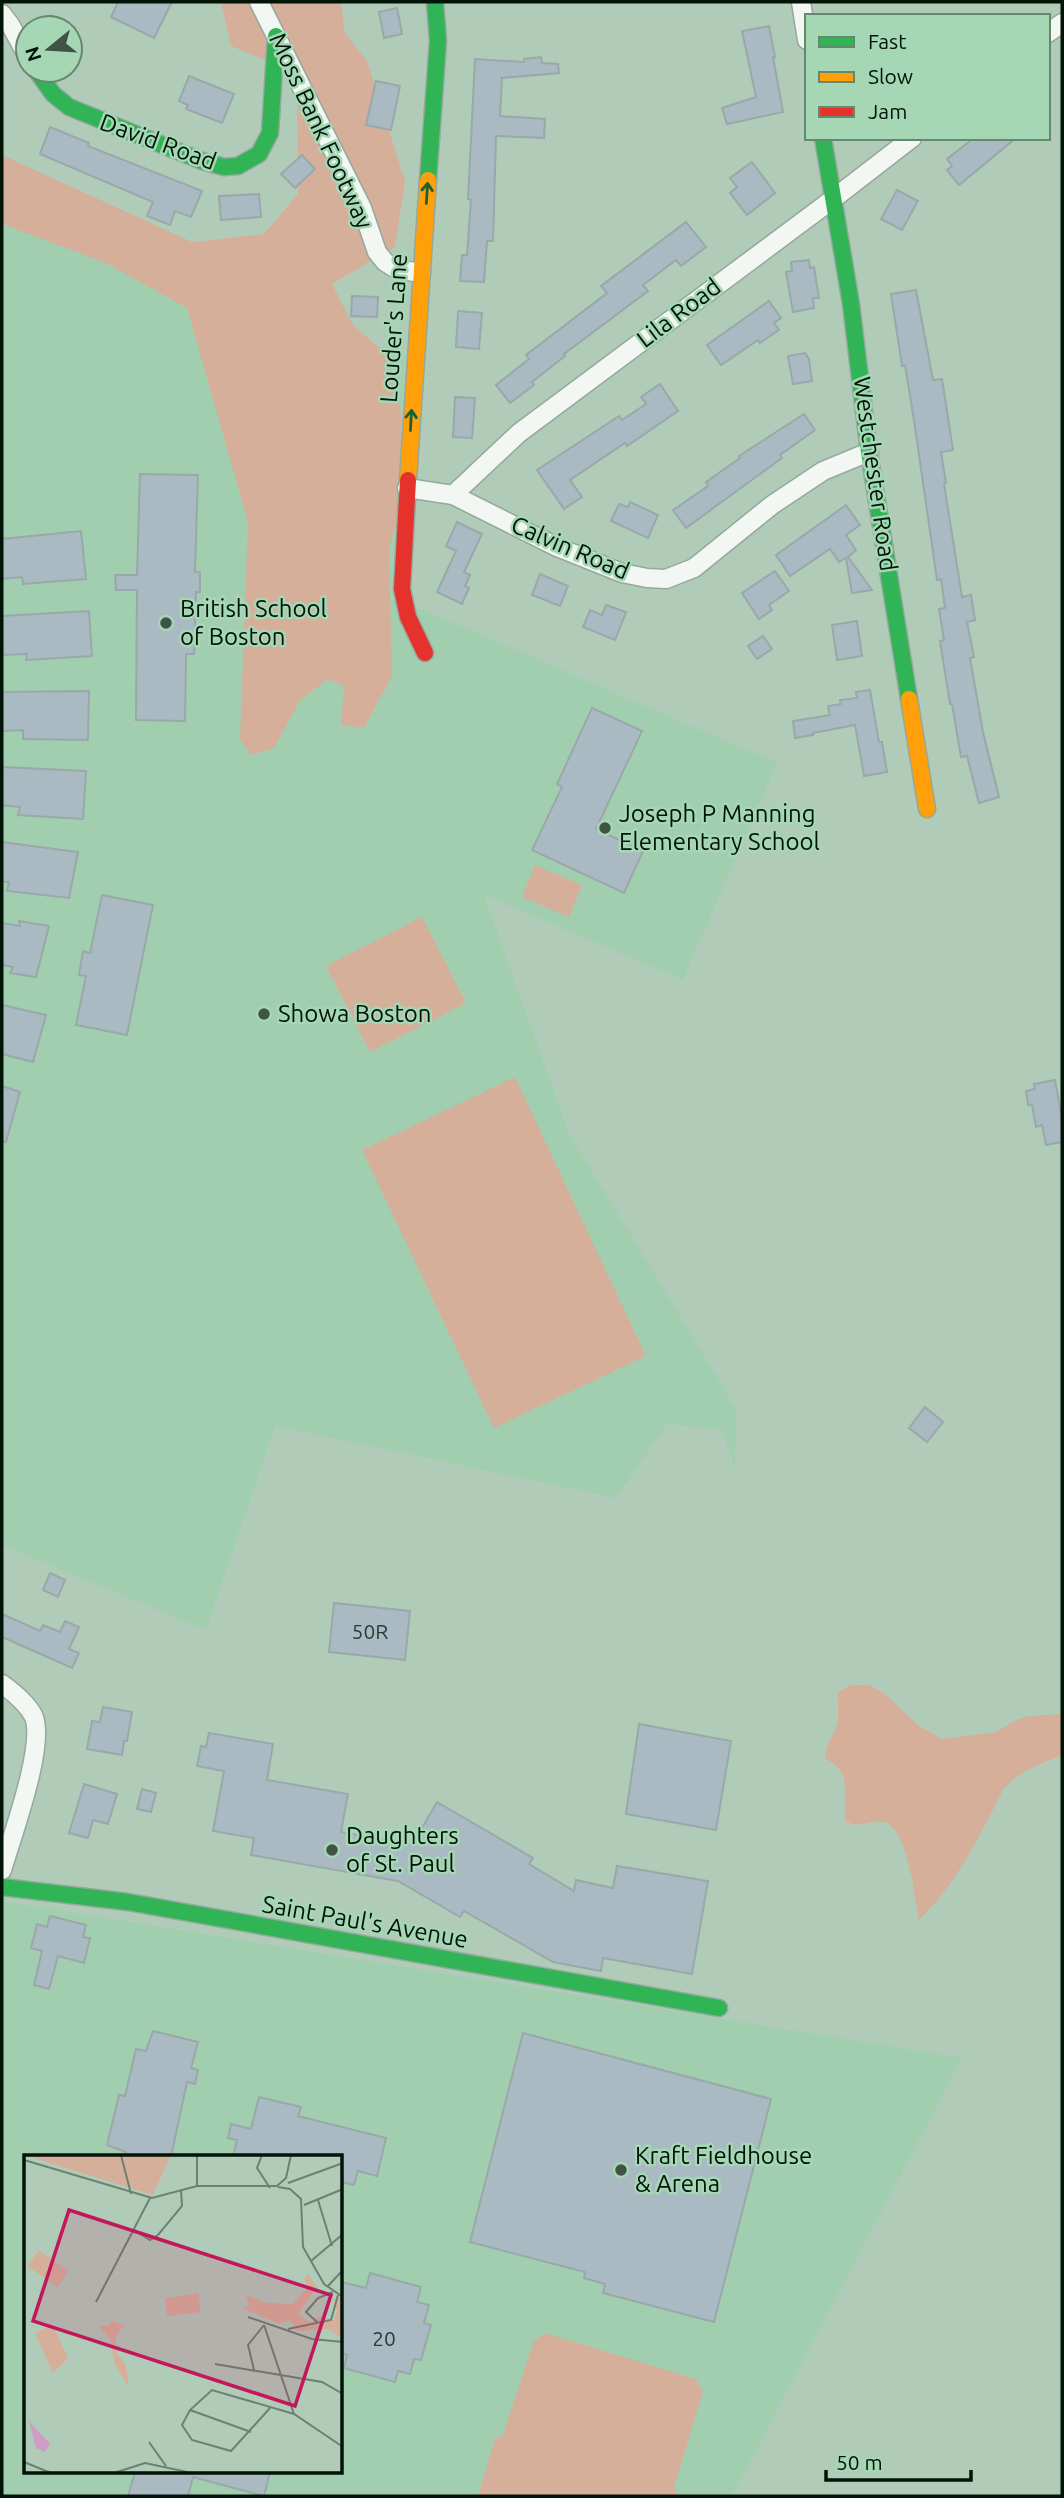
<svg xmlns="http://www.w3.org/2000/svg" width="1064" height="2498" font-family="Ubuntu,sans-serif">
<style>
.built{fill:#a2ceb0;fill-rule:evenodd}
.green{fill:#d5af9a}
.building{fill:#aabac3;stroke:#99a8a8;stroke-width:2}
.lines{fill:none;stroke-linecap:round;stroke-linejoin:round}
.street-casing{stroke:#94a89b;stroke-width:21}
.fast-casing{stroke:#94a89b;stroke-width:19}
.slow-casing{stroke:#94a89b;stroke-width:19}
.jam-casing{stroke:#94a89b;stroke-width:19}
.street{stroke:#f3f7f4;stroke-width:18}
.fast{stroke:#30b455;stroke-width:16}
.slow{stroke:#ff9f0a;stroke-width:16}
.jam{stroke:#e5322d;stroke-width:16}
.oneway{stroke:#19642e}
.poi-dot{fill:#3f5445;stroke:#a5d7b5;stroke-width:2.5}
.labels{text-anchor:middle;stroke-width:5;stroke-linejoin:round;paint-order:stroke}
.number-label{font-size:21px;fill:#2c3d36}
.street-label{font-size:24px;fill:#021307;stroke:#a5d7b5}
.poi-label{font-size:24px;fill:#021307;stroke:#a5d7b5;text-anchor:start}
.inset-road{fill:none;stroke:#6a8272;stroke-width:2}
.view{fill:#c2185b;fill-opacity:0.15;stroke:#c2185b;stroke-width:3.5}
.inset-edge{fill:none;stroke:#021307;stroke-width:3.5}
</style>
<rect width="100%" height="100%" fill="#b0ccb9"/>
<g class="built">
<path d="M2 195 405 357 391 599 431 613 777 763 683 980 484 895 569 1133 736 1408 735 1467 721 1430 667 1424 616 1498 275 1426 206 1630 2 1545Z"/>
<path d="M2 1901 962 2058 732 2496H2V2264L5 2203H2ZM26 2157H341V2472H26Z"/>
</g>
<g class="green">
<path d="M221 2H341L345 33 367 61 405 181 395 247 332 284 353 325 398 364 405 497 389 548 392 676 364 728 341 725 344 686 328 679 300 700 274 748 251 755 240 739 248 522 187 308 106 263 2 224V155L192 242 264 234 298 194 297 101 282 67 231 46Z"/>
<path d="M535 865 582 885 569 917 522 897Z"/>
<path d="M422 917 466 1003 370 1052 326 966Z"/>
<path d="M515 1077 646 1356 494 1428 362 1150Z"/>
<path d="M850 1685H870L885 1694 918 1725 942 1739 996 1732 1016 1720 1029 1716 1062 1714V1755C1039 1765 1020 1770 1003 1790 979 1837 958 1882 919 1920 915 1899 908 1828 884 1822 870 1819 861 1830 846 1821 843 1806 849 1779 839 1769 835 1764 829 1762 825 1757 825 1743 836 1734 838 1720 839 1711 837 1701 838 1692Z"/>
<path d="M545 2333 696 2379 703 2392 674 2487 678 2496H478L495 2439 503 2435 534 2341Z"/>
</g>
<g class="building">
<path d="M118 2H172L154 38 111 17Z"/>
<path d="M397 8 402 34 384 38 379 12Z"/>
<path d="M769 26 775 57H773L783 112 727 124 722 108 756 97 742 31Z"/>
<path d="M541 57 542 63 558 64 559 73 502 78 500 116 545 119 544 138 496 136 493 241H487L484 282 460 281 462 255H467L471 200 468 199 475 59 524 62V59Z"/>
<path d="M189 76 234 94 222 123 186 109 188 105 179 101Z"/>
<path d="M376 81 400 86 391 130 366 125Z"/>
<path d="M50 127 89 143 88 146 202 191 191 217 175 211 170 225 147 216 153 202 40 154Z"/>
<path d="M974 138H1016L959 185 947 170 952 166 947 159Z"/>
<path d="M302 155 315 169 295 188 281 174Z"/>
<path d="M752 162 775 193 747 215 730 193 737 187 730 178Z"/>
<path d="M897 190 918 201 902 230 881 219Z"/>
<path d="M259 194 261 217 221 220 219 196Z"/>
<path d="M686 222 706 247 681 266 676 260 643 285 648 291 564 354 565 356 532 382 534 385 510 403 496 385 529 359 526 355 607 293 601 286Z"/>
<path d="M809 260 810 268 814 267 819 298H813L814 308 793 312 786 272 792 271 791 262Z"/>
<path d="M916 290 933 380 942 379 953 450 941 452 946 483 944 484 962 597 971 595 975 620 967 622 974 657 970 658 983 732 999 797 979 803 967 756 961 757 952 704H950L940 641 944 640 939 609 945 608 941 579 937 580 914 420 905 365 902 366 891 294Z"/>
<path d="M352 296 378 297 377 317 351 316Z"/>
<path d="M769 301 781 318 774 323 779 330 760 343 758 340 721 365 707 345Z"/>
<path d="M458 311 482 313 479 349 456 347Z"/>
<path d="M805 353 809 359 812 381 793 384 788 356Z"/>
<path d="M660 384 678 411 627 446 625 443 570 480 582 497 564 509 537 470 619 416 622 420 646 404 641 397Z"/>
<path d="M455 397 475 398 472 438 453 437Z"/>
<path d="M804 414 815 430 780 455 782 458 686 528 673 510 708 486 706 482 740 458 739 456Z"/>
<path d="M140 474 198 475 195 572H200V592H196L194 654H186L185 721 136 720 137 590H116L115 575H137Z"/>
<path d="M630 502 658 515 648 538 611 521 619 504 628 507Z"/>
<path d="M846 505 860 525 846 535 856 550 848 557 872 590 852 593 846 558 839 562 830 549 790 576 776 555Z"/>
<path d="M457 522 482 534 464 572 470 575 465 586 469 588 462 604 437 592 456 551 446 546Z"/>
<path d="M81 531 86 579 23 584 22 577 2 579V539Z"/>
<path d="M775 571 789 591 769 605 772 610 759 619 742 593Z"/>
<path d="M540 574 568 586 560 606 532 595Z"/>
<path d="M606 605 626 612 615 640 583 627 590 610 602 615Z"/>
<path d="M89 611 92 656 26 660 27 654 2 655V616Z"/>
<path d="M857 621 862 656 837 660 832 625Z"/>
<path d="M763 636 772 649 757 659 748 646Z"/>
<path d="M870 690 879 742H882L887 772 864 776 855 725 813 733V735L795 738 793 721 830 715 828 706 841 704 840 700 857 698 856 692Z"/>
<path d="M89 691 88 740 23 739V730L2 731V692Z"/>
<path d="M592 708 642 731 596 829 643 851 624 893 532 850 562 787 557 784Z"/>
<path d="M2 767 86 771 83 819 18 815 20 807 2 805Z"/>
<path d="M2 842 78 852 69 898 7 891 9 882H2Z"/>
<path d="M102 895 153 905 127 1035 76 1025 86 976 79 975 83 951 90 953Z"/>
<path d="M19 921 49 926 36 977 10 973 13 967 2 965V923L20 926Z"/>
<path d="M2 1005 46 1015 33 1062 2 1054Z"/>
<path d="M1055 1080 1062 1119V1142L1046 1145 1042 1125 1036 1127 1032 1105H1028L1026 1091 1035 1089 1034 1084Z"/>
<path d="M2 1086 20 1092 6 1142 2 1141Z"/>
<path d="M925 1407 943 1422 927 1442 909 1428Z"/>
<path d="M50 1573 65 1580 58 1597 43 1590Z"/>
<path d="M334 1603 410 1611 405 1660 329 1652Z"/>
<path d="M2 1614 40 1631 43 1625 60 1632 65 1621 79 1627 69 1649 79 1653 72 1668 2 1637Z"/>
<path d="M103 1707 132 1712 127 1741H124L122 1755 87 1749 92 1721 100 1722Z"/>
<path d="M639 1724 731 1741 716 1830 626 1814Z"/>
<path d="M209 1733 273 1744 267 1780 348 1794 341 1832 412 1845 437 1802 533 1858 529 1864 574 1891 576 1880 613 1888 617 1866 708 1881 692 1974 603 1958 601 1971 553 1962 464 1911 460 1917 398 1881 251 1855 254 1838 213 1831 224 1771 197 1766 201 1746 206 1747Z"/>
<path d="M84 1784 117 1794 108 1824 93 1820 88 1838 69 1833Z"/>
<path d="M142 1789 156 1793 151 1812 137 1809Z"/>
<path d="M50 1916 86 1925 83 1937 90 1938 84 1963 58 1956 49 1989 34 1985 42 1951 31 1948 37 1924 47 1927Z"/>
<path d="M153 2031 198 2042 191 2068 198 2070 195 2084 187 2082 171 2157H125L126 2152 107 2145 119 2095 125 2096 136 2049 146 2051Z"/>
<path d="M523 2033 771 2099 714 2322 603 2293 605 2284 584 2278 585 2272 470 2242Z"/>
<path d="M259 2097 301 2107 298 2116 386 2138 377 2176 358 2171 354 2185 341 2182V2157H233L237 2140 228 2138 231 2124 251 2129Z"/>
<path d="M370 2273 421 2287 417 2302 429 2305 424 2323 431 2325 421 2360 414 2359 410 2374 398 2371 395 2382 344 2368 347 2355 341 2353V2282L366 2288Z"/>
<path d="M135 2472H270L264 2496 193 2477 188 2496H128Z"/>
</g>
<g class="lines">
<defs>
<g id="street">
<path d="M259 2 362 208 377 252 385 262 396 269 421 273"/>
<path d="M801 2 807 40"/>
<path d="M2 14 11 26 28 57"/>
<path d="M1048 33 1062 23"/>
<path d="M407 488 453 495 557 547 622 573 647 578 666 579 694 568 772 505 823 471 869 452"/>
<path d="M453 495 519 433 833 199 912 138"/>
<path d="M2 1684C13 1692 26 1702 33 1715 47 1742 11 1839 2 1870"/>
</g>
<g id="fast">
<path d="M36 70 53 94 69 107 202 161 224 167 238 166 259 154 270 133 276 36"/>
<path d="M823 138 851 304 869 452 909 699"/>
<path d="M428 180 438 41 435 2"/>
<path d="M2 1887 128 1902 719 2008"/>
</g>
<g id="slow">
<path d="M408 480 428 180"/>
<path d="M909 699 927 809"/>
</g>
<path id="jam" d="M408 480 402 589 408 617 425 653"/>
</defs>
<use href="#street" class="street-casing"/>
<use href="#fast" class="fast-casing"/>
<use href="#slow" class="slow-casing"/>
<use href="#jam" class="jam-casing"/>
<use href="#street" class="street"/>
<use href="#fast" class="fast"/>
<use href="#slow" class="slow"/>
<use href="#jam" class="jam"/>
</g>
<defs><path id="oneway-shaft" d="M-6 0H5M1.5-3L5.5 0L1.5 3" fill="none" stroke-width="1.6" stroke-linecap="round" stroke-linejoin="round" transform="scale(1.75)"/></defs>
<g class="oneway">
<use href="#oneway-shaft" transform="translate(427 193) rotate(-86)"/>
<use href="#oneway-shaft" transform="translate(411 420) rotate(-87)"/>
</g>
<g class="poi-dot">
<circle cx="166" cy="623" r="7"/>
<circle cx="605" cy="828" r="7"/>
<circle cx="264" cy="1014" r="7"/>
<circle cx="332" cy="1850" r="7"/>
<circle cx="621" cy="2170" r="7"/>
</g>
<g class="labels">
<g class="number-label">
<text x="370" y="1639">50R</text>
<text x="384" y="2346">20</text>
</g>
<g class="street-label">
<text transform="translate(321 131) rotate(65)" y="8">Moss Bank Footway</text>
<text transform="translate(158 142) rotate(20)" y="8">David Road</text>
<text transform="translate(679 313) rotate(-37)" y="8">Lila Road</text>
<text transform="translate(394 328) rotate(-86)" y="8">Louder's Lane</text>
<text transform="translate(875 474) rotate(82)" y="8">Westchester Road</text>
<text transform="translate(570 548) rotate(23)" y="8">Calvin Road</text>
<text transform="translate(365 1922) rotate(10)" y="8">Saint Paul's Avenue</text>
</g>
<g class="poi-label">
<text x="180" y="617">British School<tspan x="180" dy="28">of Boston</tspan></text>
<text x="619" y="822">Joseph P Manning<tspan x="619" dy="28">Elementary School</tspan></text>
<text x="278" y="1022">Showa Boston</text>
<text x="346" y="1844">Daughters<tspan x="346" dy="28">of St. Paul</tspan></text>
<text x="635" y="2164">Kraft Fieldhouse<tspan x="635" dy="28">&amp; Arena</tspan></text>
</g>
</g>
<g transform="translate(24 2155)">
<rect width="318" height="318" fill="#b0ccb9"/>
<path d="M0 0H147L129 40ZM15 95 44 116 34 132 3 111ZM284 119 293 132 274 159 286 167 294 162 310 165 313 155 309 144 318 143V183L304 174 274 176 266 165 255 169 218 153 225 151 222 140 244 148 269 149 284 132 280 124ZM174 138 177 157 143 161 141 143ZM88 166 101 170 93 179 91 195 102 210 105 233 91 210 86 185 75 171H85ZM29 170 44 203 29 218 11 178Z" fill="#d5af9a"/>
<path d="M5 266 26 289 21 297 12 293Z" fill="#ce9dc5"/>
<path class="inset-road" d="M97 0 107 39M173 0V31M238 0 233 13 246 33M0 5 128 43 173 31H253L262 23 267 0M264 28 319 8M254 32 266 34 277 44 279 92 300 129 319 142M294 45 308 91M280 50 319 34M110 75 126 85 134 80 158 51 157 35M287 106 319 79M303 132 319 115M72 147 126 43M224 162 288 184 319 187M293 167 282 157 294 143 309 137M240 170 270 259M264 174 307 165 314 140M191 209 298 227 319 239M230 215 224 190 240 170M246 253 207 296 168 285 158 270 166 255 188 235 270 259 319 292M166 255 227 277M125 287 142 311M0 307 27 318M90 318 121 308 168 318"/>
<path class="view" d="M45 55 307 140 271 251 9 166Z"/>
<rect width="318" height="318" class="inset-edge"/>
</g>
<rect width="1064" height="2498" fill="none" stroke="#021307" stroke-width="7"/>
<rect x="805" y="14" width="245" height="126" fill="#a5d7b5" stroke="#64896f" stroke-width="2"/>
<rect x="819" y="37" width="35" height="10" fill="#30b455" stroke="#64896f" stroke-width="2"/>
<text x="868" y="49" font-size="21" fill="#021307">Fast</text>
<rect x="819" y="72" width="35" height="10" fill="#ff9f0a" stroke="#64896f" stroke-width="2"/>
<text x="868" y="84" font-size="21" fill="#021307">Slow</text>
<rect x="819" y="107" width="35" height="10" fill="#e5322d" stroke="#64896f" stroke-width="2"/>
<text x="868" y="119" font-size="21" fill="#021307">Jam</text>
<g transform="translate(49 49) rotate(252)"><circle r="33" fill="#a5d7b5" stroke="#64896f" stroke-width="2"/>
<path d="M0-5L12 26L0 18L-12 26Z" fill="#3f5445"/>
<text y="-10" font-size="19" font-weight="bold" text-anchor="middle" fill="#021307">N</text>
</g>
<path d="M826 2470v10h145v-10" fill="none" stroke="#021307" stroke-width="3.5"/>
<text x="836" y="2470" font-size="21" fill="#021307" stroke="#a5d7b5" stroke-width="5" paint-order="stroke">50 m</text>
</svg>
